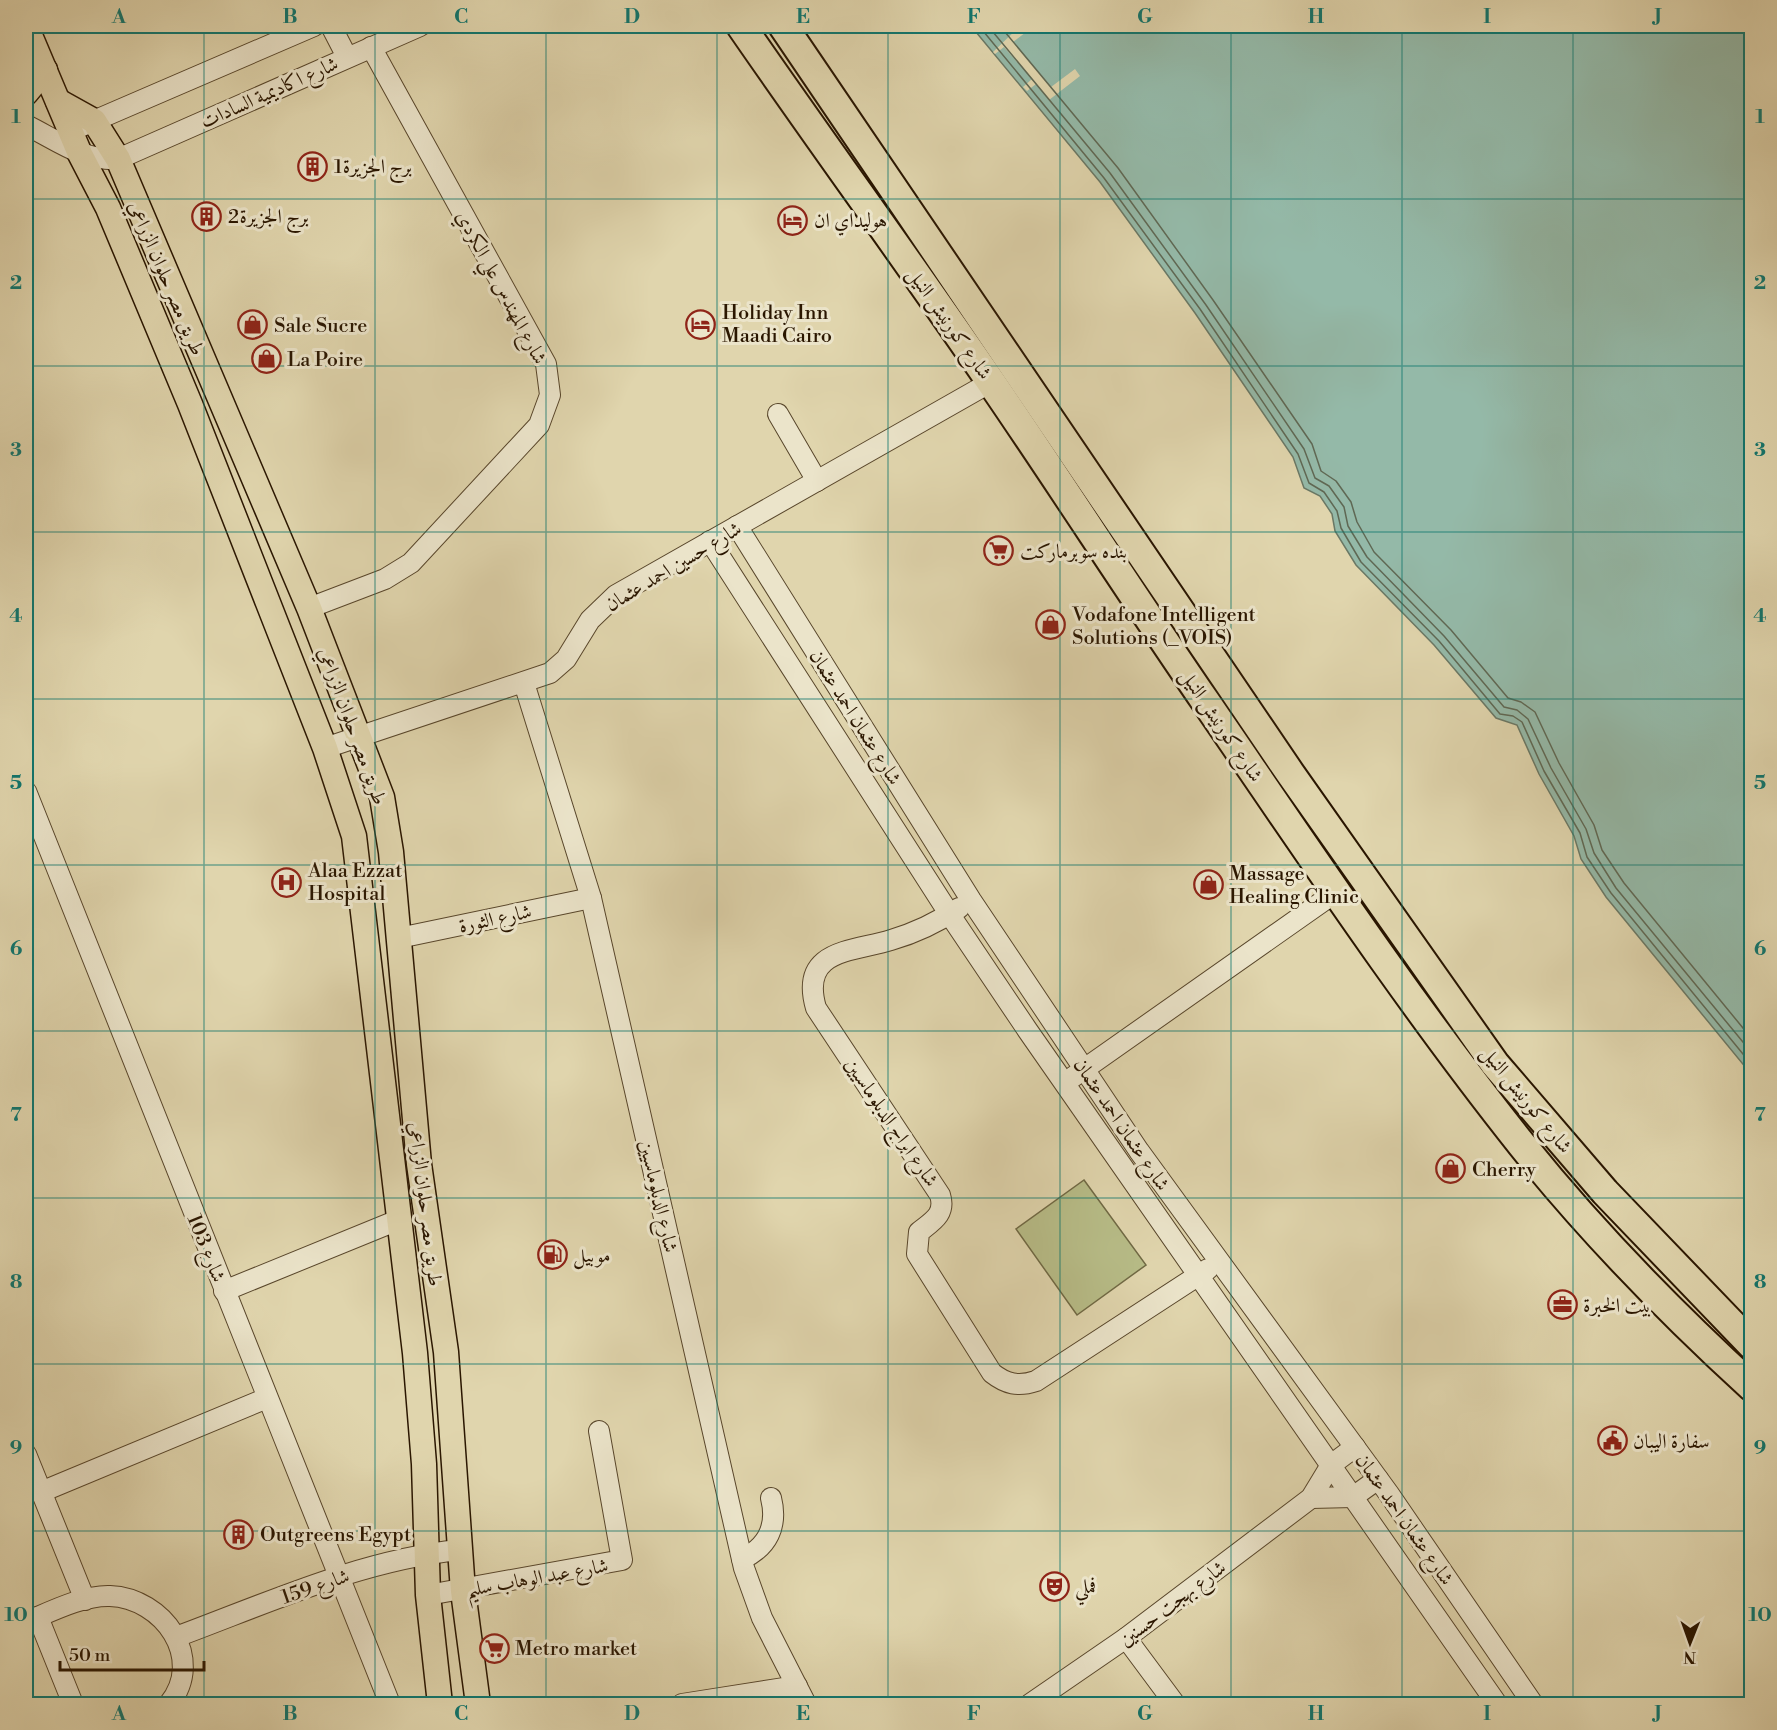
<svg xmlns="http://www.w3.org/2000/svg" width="1777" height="1730" font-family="'Libre Bodoni',Amiri,serif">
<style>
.green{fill:#b7bc87;stroke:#706944;stroke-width:1.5}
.water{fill:#94b9a8;stroke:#6a7865;stroke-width:1.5}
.pier{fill:#e0d5ad}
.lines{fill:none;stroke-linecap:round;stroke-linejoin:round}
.shore{stroke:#5f6854;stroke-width:1.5}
.minor-casing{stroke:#58462b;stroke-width:22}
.major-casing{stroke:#2a1600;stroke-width:27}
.highway-casing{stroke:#2a1600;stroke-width:32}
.minor{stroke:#ebe4ca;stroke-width:20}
.major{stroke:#e0d5ad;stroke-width:24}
.highway{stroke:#e0d5ad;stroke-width:28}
.grid{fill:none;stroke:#0f766e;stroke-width:1.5;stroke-opacity:0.55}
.labels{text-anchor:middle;stroke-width:6;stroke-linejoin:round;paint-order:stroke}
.street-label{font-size:20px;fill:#2a1600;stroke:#ebe4ca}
.poi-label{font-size:20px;fill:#2a1600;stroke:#ebe4ca;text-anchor:start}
.neatline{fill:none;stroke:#0f766e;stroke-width:2}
.grid-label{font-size:20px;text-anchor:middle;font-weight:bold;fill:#0f766e}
</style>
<rect width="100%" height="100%" fill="#e0d5ad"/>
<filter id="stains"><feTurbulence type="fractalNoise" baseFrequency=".00333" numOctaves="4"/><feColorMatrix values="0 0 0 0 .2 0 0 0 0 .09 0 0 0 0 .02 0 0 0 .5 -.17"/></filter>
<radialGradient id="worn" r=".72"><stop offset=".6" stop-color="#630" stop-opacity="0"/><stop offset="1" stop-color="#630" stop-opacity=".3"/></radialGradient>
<path class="green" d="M1084 1180 1146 1265 1077 1315 1016 1229Z"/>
<path class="water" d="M971 26H1751V1074L1606 897 1581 859 1574 836 1539 774 1517 725 1496 718 1434 645 1356 565 1335 531 1332 514 1320 496 1304 488 1293 457 1195 313 1100 182Z"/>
<path class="pier" d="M1020 26H1034L1013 42 1051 87 1075 69 1080 76 1049 100 1036 84 1027 91 1023 87 1032 79 1004 47 995 54 993 52Z"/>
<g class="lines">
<g class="shore">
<path d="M979 26 1104 178 1200 309 1298 454 1309 483 1324 492 1337 511 1341 528 1361 562 1439 641 1500 714 1513 716 1522 722 1544 771 1580 833 1587 857 1611 893 1752 1065"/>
<path d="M988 26 1110 173 1206 305 1304 449 1315 478 1329 486 1344 507 1348 526 1367 557 1444 636 1504 707 1517 710 1528 719 1551 768 1586 829 1594 853 1616 888 1752 1053"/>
<path d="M1000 26 1118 168 1213 300 1312 444 1321 471 1336 481 1351 502 1357 522 1374 552 1451 630 1508 698 1521 702 1535 712 1559 763 1594 825 1602 850 1624 883 1752 1039"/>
</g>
<defs>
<g id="minor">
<path d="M331 26 347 57"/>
<path d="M26 125C57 140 82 161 118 159L420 26"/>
<path d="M82 126 314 26"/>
<path d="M778 414 817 481"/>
<path d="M737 526 971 900 1139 1151 1389 1494 1533 1704"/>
<path d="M710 541 950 915 1028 1031 1497 1704"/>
<path d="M309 608 385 579 411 563 539 425 550 395 546 364 371 47"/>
<path d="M524 683 591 898 744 1568 762 1618 806 1704"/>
<path d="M325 748 550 673 566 659 590 620 616 595 991 382"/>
<path d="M26 791 390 1704"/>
<path d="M959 908C938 922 915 933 891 940 852 952 799 949 816 1008L940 1195C946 1214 933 1221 919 1232L917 1254 992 1373C1006 1384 1018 1387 1036 1381L1208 1269"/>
<path d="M399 938 591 898"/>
<path d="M1073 1077 1336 892"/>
<path d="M224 1291 398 1220"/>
<path d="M26 1454 85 1600"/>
<path d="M41 1492 267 1398"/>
<path d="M1311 1498 1353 1497 1378 1479"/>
<path d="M742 1559C768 1547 778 1526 771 1498"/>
<path d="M428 1595 622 1560 599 1431"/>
<path d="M38 1617 73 1704"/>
<path d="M26 1622C50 1612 83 1595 110 1596 163 1598 206 1658 169 1704"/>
<path d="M176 1637C268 1603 361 1560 459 1550"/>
<path d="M1126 1638 1175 1704"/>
<path d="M682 1704 797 1686"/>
<path d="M1030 1704 1126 1638 1311 1498 1331 1465 1355 1447"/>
</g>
<g id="major">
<path d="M26 26 80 154 108 208 190 404 325 748 354 836 415 1353 424 1464 428 1595 440 1704"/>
<path d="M26 93 45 70"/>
<path d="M58 101 94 121 118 159 309 608 382 797 391 852 419 1164 446 1352 463 1591 478 1704"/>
</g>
<g id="highway">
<path d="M741 26C823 145 909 262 991 382 1063 487 1132 595 1205 701 1308 851 1409 1003 1522 1145 1591 1231 1670 1312 1752 1387"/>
<path d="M783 26 1290 773 1495 1064 1605 1192 1752 1345"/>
</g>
</defs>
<use href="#minor" class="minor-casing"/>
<use href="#major" class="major-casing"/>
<use href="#highway" class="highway-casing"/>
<use href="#minor" class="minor"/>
<use href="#major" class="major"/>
<use href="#highway" class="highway"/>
</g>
<path class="grid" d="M204 26V1704M375 26V1704M546 26V1704M717 26V1704M888 26V1704M1060 26V1704M1231 26V1704M1402 26V1704M1573 26V1704M26 199H1752M26 366H1752M26 532H1752M26 699H1752M26 865H1752M26 1031H1752M26 1198H1752M26 1364H1752M26 1531H1752"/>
<defs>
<symbol id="building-ring" viewBox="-11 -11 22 22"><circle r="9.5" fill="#ebe4ca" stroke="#8f2418" stroke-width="1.5"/><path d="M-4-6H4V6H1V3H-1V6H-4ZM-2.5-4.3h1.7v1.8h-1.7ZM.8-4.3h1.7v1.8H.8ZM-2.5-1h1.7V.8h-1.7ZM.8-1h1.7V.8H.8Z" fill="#8f2418"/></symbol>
<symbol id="hotel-ring" viewBox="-11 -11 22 22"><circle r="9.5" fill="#ebe4ca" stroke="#8f2418" stroke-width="1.5"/><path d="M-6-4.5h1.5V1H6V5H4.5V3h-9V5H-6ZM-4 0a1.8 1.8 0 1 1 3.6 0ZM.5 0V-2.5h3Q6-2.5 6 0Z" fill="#8f2418"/></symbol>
<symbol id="shop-ring" viewBox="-11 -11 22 22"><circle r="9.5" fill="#ebe4ca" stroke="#8f2418" stroke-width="1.5"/><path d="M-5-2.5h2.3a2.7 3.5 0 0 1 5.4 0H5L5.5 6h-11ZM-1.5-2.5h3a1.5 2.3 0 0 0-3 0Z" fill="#8f2418"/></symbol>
<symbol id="supermarket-ring" viewBox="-11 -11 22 22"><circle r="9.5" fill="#ebe4ca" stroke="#8f2418" stroke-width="1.5"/><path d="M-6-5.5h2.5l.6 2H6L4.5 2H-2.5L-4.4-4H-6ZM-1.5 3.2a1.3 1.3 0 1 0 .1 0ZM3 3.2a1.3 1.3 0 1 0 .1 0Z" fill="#8f2418"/></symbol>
<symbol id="hospital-ring" viewBox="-11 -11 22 22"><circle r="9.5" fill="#ebe4ca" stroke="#8f2418" stroke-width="1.5"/><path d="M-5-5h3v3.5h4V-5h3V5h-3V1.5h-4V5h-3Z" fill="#8f2418"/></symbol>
<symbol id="fuel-ring" viewBox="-11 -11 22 22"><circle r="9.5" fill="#ebe4ca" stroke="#8f2418" stroke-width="1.5"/><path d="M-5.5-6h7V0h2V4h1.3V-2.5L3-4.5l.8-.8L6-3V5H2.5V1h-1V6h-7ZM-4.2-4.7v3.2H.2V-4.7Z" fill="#8f2418"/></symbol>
<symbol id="office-ring" viewBox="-11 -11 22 22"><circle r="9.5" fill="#ebe4ca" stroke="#8f2418" stroke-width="1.5"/><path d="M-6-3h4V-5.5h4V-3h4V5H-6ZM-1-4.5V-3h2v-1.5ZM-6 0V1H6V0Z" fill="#8f2418"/></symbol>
<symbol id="civic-ring" viewBox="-11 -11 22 22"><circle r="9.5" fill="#ebe4ca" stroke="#8f2418" stroke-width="1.5"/><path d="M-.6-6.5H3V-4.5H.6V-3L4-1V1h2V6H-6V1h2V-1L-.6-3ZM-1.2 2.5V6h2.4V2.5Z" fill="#8f2418"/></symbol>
<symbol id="theatre-ring" viewBox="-11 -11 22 22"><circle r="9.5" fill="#ebe4ca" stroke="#8f2418" stroke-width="1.5"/><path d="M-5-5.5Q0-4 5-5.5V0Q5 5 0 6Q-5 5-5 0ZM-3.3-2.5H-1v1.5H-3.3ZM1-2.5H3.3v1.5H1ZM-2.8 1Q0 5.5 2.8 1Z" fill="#8f2418"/></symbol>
</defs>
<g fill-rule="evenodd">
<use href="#building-ring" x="296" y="150" width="33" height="33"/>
<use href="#building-ring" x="190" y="200" width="33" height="33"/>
<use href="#hotel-ring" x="776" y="204" width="33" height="33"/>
<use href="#hotel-ring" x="684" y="308" width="33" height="33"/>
<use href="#shop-ring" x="236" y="308" width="33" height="33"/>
<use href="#shop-ring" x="250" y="342" width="33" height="33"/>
<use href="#supermarket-ring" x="982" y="534" width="33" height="33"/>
<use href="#shop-ring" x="1034" y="608" width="33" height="33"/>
<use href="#hospital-ring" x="270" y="866" width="33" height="33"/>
<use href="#shop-ring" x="1192" y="868" width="33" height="33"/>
<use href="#shop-ring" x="1434" y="1152" width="33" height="33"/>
<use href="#fuel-ring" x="536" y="1238" width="33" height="33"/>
<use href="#office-ring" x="1546" y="1288" width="33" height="33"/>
<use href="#civic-ring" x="1596" y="1424" width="33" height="33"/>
<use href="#building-ring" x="222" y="1518" width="33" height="33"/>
<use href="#theatre-ring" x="1038" y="1570" width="33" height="33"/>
<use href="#supermarket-ring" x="478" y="1632" width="33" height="33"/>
</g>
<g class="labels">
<g class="street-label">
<text transform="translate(269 92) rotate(-24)" y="7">شارع اكاديمية السادات</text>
<text transform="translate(167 278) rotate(67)" y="7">طريق مصر حلوان الزراعي</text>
<text transform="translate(502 287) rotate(62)" y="7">شارع المهندس علي الكردي</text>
<text transform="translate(950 323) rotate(55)" y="7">شارع كورنيش النيل</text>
<text transform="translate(673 566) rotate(-31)" y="7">شارع حسين احمد عثمان</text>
<text transform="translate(856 717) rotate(58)" y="7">شارع عثمان احمد عثمان</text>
<text transform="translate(1222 725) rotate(56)" y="7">شارع كورنيش النيل</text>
<text transform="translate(353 726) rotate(70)" y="7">طريق مصر حلوان الزراعي</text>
<text transform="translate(495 918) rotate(-12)" y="7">شارع الثورة</text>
<text transform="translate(1527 1099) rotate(51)" y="7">شارع كورنيش النيل</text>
<text transform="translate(892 1122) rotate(56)" y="7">شارع ابراج الدبلوماسيين</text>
<text transform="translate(1122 1124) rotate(56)" y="7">شارع عثمان احمد عثمان</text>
<text transform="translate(659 1196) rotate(77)" y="7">شارع الدبلوماسيين</text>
<text transform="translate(426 1204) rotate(83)" y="7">طريق مصر حلوان الزراعي</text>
<text transform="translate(207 1248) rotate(68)" y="7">شارع 103</text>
<text transform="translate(1405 1519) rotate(55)" y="7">شارع عثمان احمد عثمان</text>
<text transform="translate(537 1577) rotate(-10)" y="7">شارع عبد الوهاب سليم</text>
<text transform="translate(315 1586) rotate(-19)" y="7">شارع 159</text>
<text transform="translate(1172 1603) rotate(-37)" y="7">شارع بهجت حسنين</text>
</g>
<g class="poi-label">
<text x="334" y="173">برج الجزيرة1</text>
<text x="228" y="223">برج الجزيرة2</text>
<text x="814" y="227">هوليداي ان</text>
<text x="722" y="319">Holiday Inn<tspan x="722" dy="23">Maadi Cairo</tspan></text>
<text x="274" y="332">Sale Sucre</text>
<text x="287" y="366">La Poire</text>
<text x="1020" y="558">بنده سوبرماركت</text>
<text x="1072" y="621">Vodafone Intelligent<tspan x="1072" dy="23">Solutions (_VOIS)</tspan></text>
<text x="308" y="877">Alaa Ezzat<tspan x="308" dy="23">Hospital</tspan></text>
<text x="1229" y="880">Massage<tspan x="1229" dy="23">Healing Clinic</tspan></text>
<text x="1472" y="1176">Cherry</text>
<text x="573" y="1262">موبيل</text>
<text x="1583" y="1312">بيت الخبرة</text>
<text x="1633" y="1448">سفارة اليبان</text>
<text x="260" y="1541">Outgreens Egypt</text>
<text x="1075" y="1593">فملي</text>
<text x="515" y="1655">Metro market</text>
</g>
</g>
<rect width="1777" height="1730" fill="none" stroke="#e0d5ad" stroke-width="66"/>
<g transform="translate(1690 1643) rotate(181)" stroke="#ebe4ca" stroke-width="4.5" paint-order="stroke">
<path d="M0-4.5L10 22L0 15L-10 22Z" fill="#2a1600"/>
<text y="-9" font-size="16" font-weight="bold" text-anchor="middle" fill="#2a1600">N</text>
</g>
<path d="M60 1661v9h144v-9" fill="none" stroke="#2a1600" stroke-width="3"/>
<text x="69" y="1661" font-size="18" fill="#2a1600" stroke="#ebe4ca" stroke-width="4.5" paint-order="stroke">50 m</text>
<rect x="33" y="33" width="1711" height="1664" class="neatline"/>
<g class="grid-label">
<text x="119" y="23">A</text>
<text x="290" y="23">B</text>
<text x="461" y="23">C</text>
<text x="632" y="23">D</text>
<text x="803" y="23">E</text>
<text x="974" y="23">F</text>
<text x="1145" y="23">G</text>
<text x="1316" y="23">H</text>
<text x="1487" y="23">I</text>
<text x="1658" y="23">J</text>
<text x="16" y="123">1</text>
<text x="1760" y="123">1</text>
<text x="16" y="289">2</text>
<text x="1760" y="289">2</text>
<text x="16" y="456">3</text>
<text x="1760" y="456">3</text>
<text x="16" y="622">4</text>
<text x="1760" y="622">4</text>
<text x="16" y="789">5</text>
<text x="1760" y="789">5</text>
<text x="16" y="955">6</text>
<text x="1760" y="955">6</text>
<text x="16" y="1121">7</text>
<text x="1760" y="1121">7</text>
<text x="16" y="1288">8</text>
<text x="1760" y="1288">8</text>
<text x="16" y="1454">9</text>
<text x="1760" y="1454">9</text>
<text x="16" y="1621">10</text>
<text x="1760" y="1621">10</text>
<text x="119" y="1720">A</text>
<text x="290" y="1720">B</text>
<text x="461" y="1720">C</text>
<text x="632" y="1720">D</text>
<text x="803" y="1720">E</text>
<text x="974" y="1720">F</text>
<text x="1145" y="1720">G</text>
<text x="1316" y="1720">H</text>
<text x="1487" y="1720">I</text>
<text x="1658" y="1720">J</text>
</g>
<rect width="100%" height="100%" filter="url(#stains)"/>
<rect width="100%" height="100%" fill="url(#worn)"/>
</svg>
